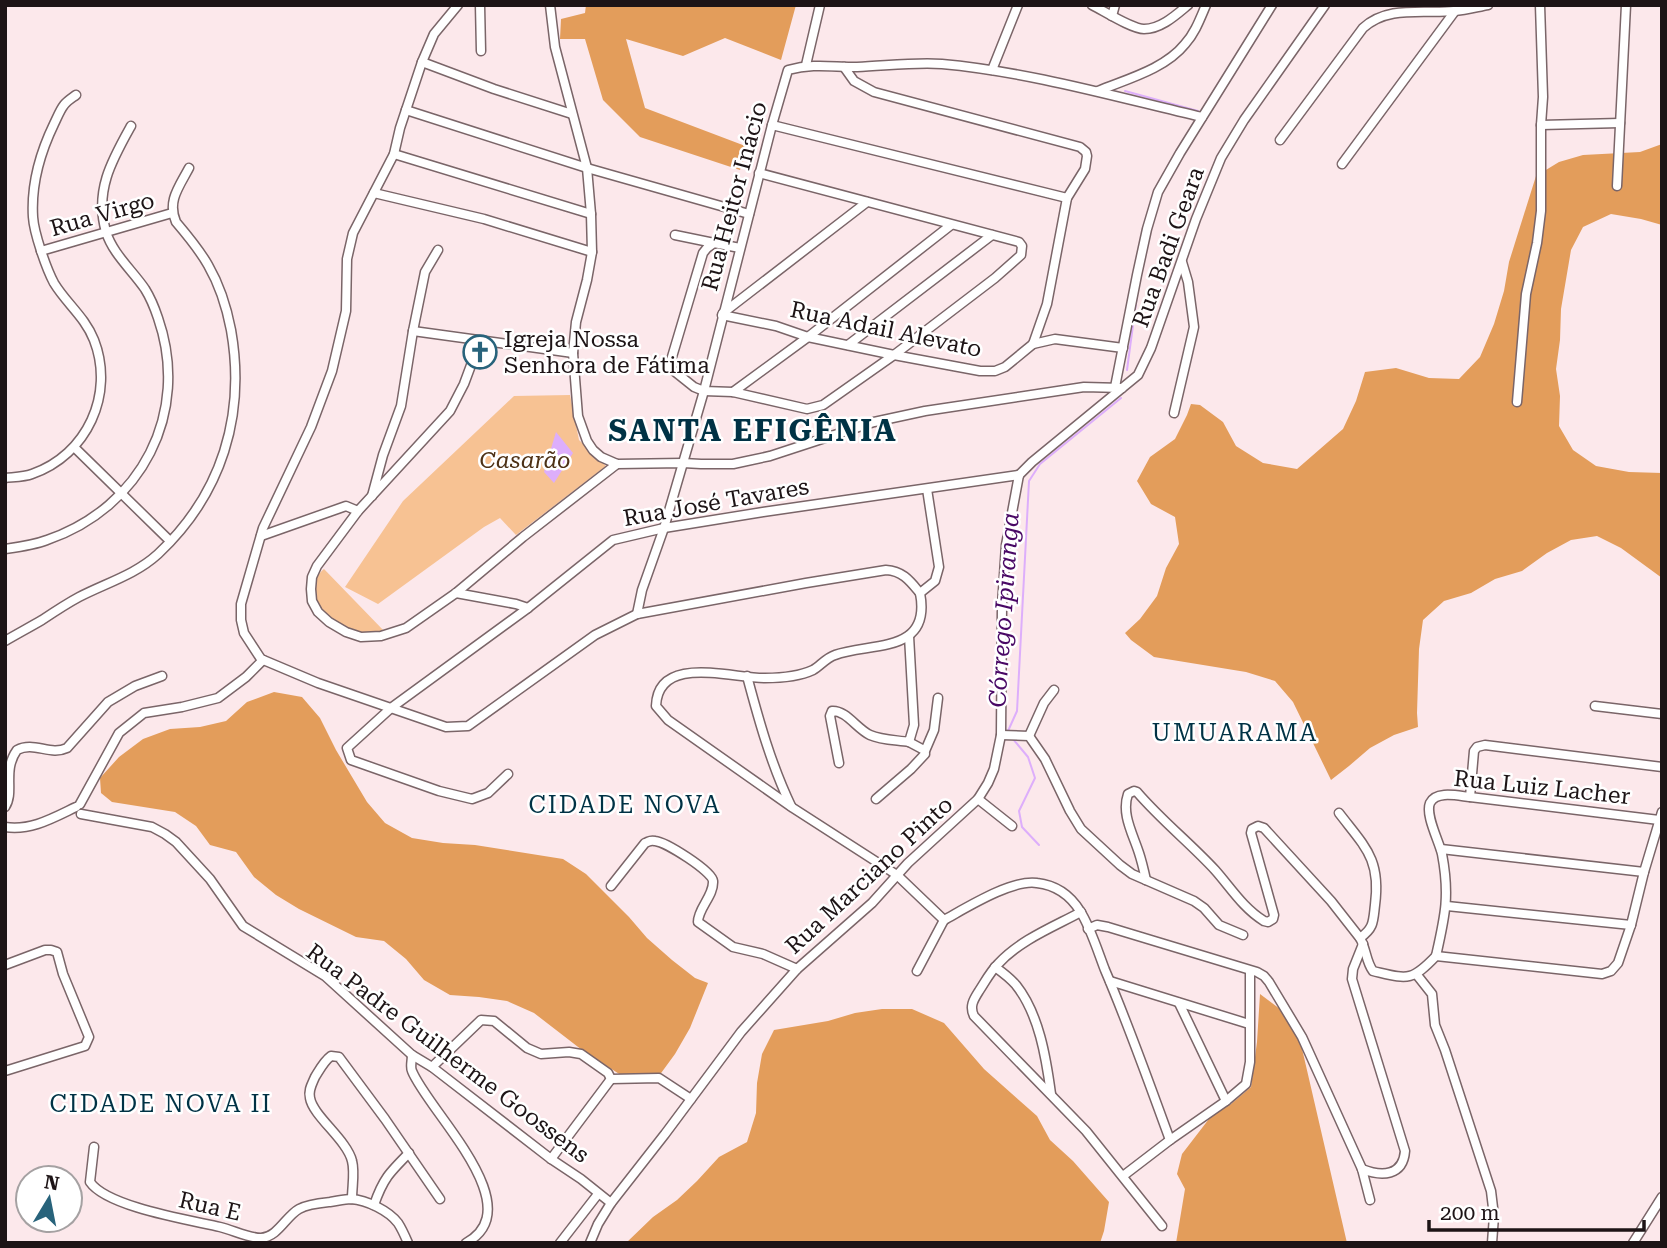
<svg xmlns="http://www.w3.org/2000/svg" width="1667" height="1248" font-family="'Roboto Serif',serif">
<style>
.green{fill:#f7c293}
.forest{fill:#e39d5b}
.water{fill:#ddaefb}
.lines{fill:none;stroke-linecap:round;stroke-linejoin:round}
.stream{stroke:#ddaefb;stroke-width:2}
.minor-casing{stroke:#7a6568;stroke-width:11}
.minor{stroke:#fff;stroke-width:8}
.labels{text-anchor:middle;stroke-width:5;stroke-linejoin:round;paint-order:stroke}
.street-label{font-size:23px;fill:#1d1416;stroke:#fff}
.poi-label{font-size:23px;fill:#1d1416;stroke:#fff;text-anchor:start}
.park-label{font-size:23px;font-style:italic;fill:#4d3014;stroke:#fff}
.water-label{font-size:24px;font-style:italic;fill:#490865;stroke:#fff}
.neighbourhood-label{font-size:24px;letter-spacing:2px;fill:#003245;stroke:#fff}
.district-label{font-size:30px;font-weight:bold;letter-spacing:2px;fill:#003245;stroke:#fff}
</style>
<rect width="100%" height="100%" fill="#fce8eb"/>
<g class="green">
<path d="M570 395 579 440 606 466 516 535 500 518 484 527 378 604 345 587 403 501 514 396Z"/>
<path d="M324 569 385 632C378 633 369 635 363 634 339 631 304 604 317 577 319 574 321 571 324 569Z"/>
</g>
<g class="forest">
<path d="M586 5H796L781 60 725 38 683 56 626 39 645 108 748 147 740 170 640 137 603 100 585 39H560L561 19 585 13Z"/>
<path d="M1662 144V225L1641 219 1611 214 1583 227 1571 250 1561 309 1560 340 1556 369 1560 396 1559 426 1573 450 1596 466 1629 472 1662 473V578L1621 548 1597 536 1571 540 1547 553 1522 571 1495 579 1471 593 1444 601 1423 620 1419 649 1417 713 1418 727 1394 735 1370 748 1349 766 1331 780 1293 702 1275 681 1246 672 1154 657 1131 640 1125 633 1140 619 1157 596 1166 568 1179 544 1175 517 1151 504 1137 481 1150 457 1175 439 1187 415 1191 404 1200 405 1223 422 1236 446 1263 463 1297 469 1343 429 1356 401 1365 372 1396 368 1429 378 1459 379 1480 357 1494 324 1504 291 1509 262 1536 176 1559 162 1583 155 1640 152Z"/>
<path d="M274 692 302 697 320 718 336 750 367 802 385 823 412 838 443 843 475 845 563 859 586 874 629 917 647 938 672 960 695 978 708 983 690 1028 675 1054 656 1080 627 1079 582 1050 534 1013 507 1001 479 997 450 995 424 980 406 959 384 941 356 937 299 909 276 895 254 877 236 852 210 845 196 826 175 812 112 802 101 793 100 778 119 757 143 739 170 729 200 727 226 721 247 702Z"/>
<path d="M1260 994 1284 1012 1300 1040 1347 1243H1176L1185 1189 1177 1174 1182 1154 1212 1115 1231 1104 1251 1087 1257 1042Z"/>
<path d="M882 1009H912L944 1023 984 1069 1037 1116 1050 1140 1073 1161 1109 1202 1104 1231 1100 1243H626L653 1217 677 1200 697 1181 719 1157 747 1142 756 1113 757 1083 762 1054 774 1030 828 1021 855 1013Z"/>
</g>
<path class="water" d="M556 432 573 453 554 483 544 472Z"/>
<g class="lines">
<g class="stream">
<path d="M1125 91 1198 111"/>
<path d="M1178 164 1215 103"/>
<path d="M1127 370 1137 295"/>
<path d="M1008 731 1017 711 1029 481 1040 464 1121 398"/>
<path d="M1013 739 1028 757 1035 778 1019 811 1022 827 1039 845"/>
</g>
<defs>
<g id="minor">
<path d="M458 5 434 34 422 62 400 128 394 154 353 233 347 259 346 311 332 371 311 427 263 528 241 604V620L244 633 261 659 318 683 446 727 468 726 595 635 637 614 806 583 886 570C903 571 910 581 920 593"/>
<path d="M480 5 481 51"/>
<path d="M550 5 555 47 587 168 591 214 592 252 587 280 576 322 573 353 578 416 587 441 593 450 601 457 617 464 683 463 701 464H733L770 456 874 422 925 411 1084 387 1122 388"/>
<path d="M1092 5C1104 11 1132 29 1144 29 1161 29 1176 15 1188 5"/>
<path d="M1112 16 1115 5"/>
<path d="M422 62 494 89 572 114"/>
<path d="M806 65 820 5"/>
<path d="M992 70 1018 5"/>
<path d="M1098 91C1127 79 1165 69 1185 44 1195 33 1200 19 1206 5"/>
<path d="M406 110 587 168 749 214"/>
<path d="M772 125 1067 198"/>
<path d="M1541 125 1620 123"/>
<path d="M1280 140 1363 28C1388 5 1423 14 1454 11 1466 10 1477 7 1488 5"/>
<path d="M394 154 591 214"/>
<path d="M1342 164 1455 11"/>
<path d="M1617 186 1626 5"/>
<path d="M374 193 484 219 592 252"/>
<path d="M675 235 714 243"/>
<path d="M740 248 714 243 707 248 703 253 669 367 694 387 704 391 733 392 807 409 823 405 894 355 995 278 1021 255 1022 246 1019 242 759 173"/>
<path d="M41 251 172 213"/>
<path d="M723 313 867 202"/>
<path d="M722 315 776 326 808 337 894 355 980 371H995L1005 367 1033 344 1047 304 1067 198 1085 169 1087 156 1086 152 1080 147 874 92 854 81 844 67"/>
<path d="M413 331 573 353"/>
<path d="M480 341 464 384 450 411 358 511 317 566 312 577 311 589 312 601 318 612 329 622 346 632 361 637 381 636 406 628 456 593 523 537 617 464"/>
<path d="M1033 344 1055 339 1123 348"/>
<path d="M848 345 992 235"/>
<path d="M1115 387 1137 275 1147 229 1158 192 1180 153 1272 5"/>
<path d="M733 392 808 337 951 225"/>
<path d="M1517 402 1526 294 1537 243 1541 211V125L1543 97 1540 5"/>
<path d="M1174 413 1194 327 1188 282 1182 262"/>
<path d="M75 448 170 541"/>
<path d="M1019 475 1032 462 1138 375 1151 348 1196 219 1221 158 1244 120 1325 5"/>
<path d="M5 478C14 477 24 477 32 474 87 455 115 394 94 340 85 317 66 303 54 283 46 268 34 233 33 217 31 184 40 153 54 124 57 118 60 110 64 105 67 101 72 98 76 95"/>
<path d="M372 496 383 455 401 406 413 331 425 272 438 250"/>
<path d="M261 536 346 506 358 511"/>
<path d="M5 549C19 547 34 545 47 540 141 508 191 413 158 318 155 309 150 297 145 289 132 270 113 254 106 232 94 191 112 160 131 126"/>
<path d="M456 593 516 604 528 608"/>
<path d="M920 593C932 655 869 642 835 655 826 658 820 666 813 670 800 676 779 678 765 678 734 679 658 653 656 706L668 720 793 808 897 875 944 920"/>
<path d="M920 593 935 581 939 567 927 489"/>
<path d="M637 614 642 590 664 528 704 391 772 125 788 70C814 63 831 67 857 67 885 66 914 62 942 64 1030 72 1116 97 1202 117"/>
<path d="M5 641C17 634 30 627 42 620 54 612 66 604 79 597 106 583 135 575 158 554 222 494 246 415 231 330 227 309 219 284 208 265 199 249 187 235 176 222 167 201 179 187 189 168"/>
<path d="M747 676C759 721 771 764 791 806"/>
<path d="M1595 706 1662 714"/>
<path d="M1001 735 1029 736 1045 759 1070 811 1081 829 1120 865 1132 874 1194 901 1204 908 1219 925 1243 935"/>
<path d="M1029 736 1044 703 1054 690"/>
<path d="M925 751 934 730 938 698"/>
<path d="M839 763 830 716 832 711C846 710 857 729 870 735 881 740 896 740 909 742L914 725 909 636"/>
<path d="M508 774 488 793 472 799 439 791 351 760 347 748 391 708 528 608 613 540 664 528 763 512 1019 475"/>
<path d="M1470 797 1474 751 1477 747 1485 745 1662 767"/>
<path d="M876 799 911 769 925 754 924 750 909 742"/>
<path d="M978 799 1012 826"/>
<path d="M80 804 119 733 144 713 182 707 218 698 246 677 263 660"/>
<path d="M5 807C15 792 2 771 17 750 34 741 50 756 67 748L108 702 135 686 162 676"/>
<path d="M1339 813C1365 847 1381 859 1375 905 1373 922 1374 928 1360 938"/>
<path d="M81 814 152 827 165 834 176 842 210 879 243 926 325 976 412 1055 432 1067 551 1159 581 1179 611 1203"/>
<path d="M5 827C31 831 53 818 76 807"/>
<path d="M1441 849 1644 872"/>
<path d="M1146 880C1144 871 1142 862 1139 853 1133 834 1121 814 1128 794L1134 791 1137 792C1161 820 1190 843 1215 870 1231 888 1243 908 1264 921L1268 922 1273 919 1274 915 1251 833 1252 829 1258 826 1264 828 1331 901 1360 938C1366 948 1366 962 1373 971 1408 979 1411 982 1436 956"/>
<path d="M611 886 645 843C650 841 650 840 655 841 666 842 712 871 713 881 714 896 698 908 698 922L733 947 763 954 797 969"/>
<path d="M1447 906 1631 925"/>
<path d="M1081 912C1053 927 1020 940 998 964 990 972 985 982 979 991 974 999 969 1006 974 1016L1086 1131 1162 1226"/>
<path d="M944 920C966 908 1012 879 1037 883 1055 885 1070 895 1080 911 1090 926 1098 952 1105 970 1129 1026 1149 1083 1170 1140"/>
<path d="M1088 929 1097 925 1108 927 1257 972 1264 976 1269 982 1302 1037 1362 1169 1370 1200"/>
<path d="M1436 956C1445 916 1450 896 1442 854 1439 841 1425 815 1430 803 1436 790 1459 796 1470 797L1659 820"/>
<path d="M1436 956 1602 974 1611 971 1618 963 1631 925 1644 872 1662 812"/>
<path d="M5 965 45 950H51L57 952 63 974 89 1037 85 1046 5 1071"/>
<path d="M995 967C1002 972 1010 978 1016 985 1039 1014 1046 1057 1051 1094"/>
<path d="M917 971 944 920"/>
<path d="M1417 975 1432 994 1435 1025 1445 1050 1491 1191 1494 1216 1492 1243"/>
<path d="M1110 981 1249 1024"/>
<path d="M1179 1003 1226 1101"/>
<path d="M412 1055C412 1061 410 1067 412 1071 428 1111 532 1207 466 1243"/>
<path d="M432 1067 481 1020 494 1021 527 1048 541 1054 569 1052 581 1054 608 1073 611 1079"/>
<path d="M611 1079 659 1078 691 1099"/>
<path d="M94 1147 90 1182C107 1207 190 1220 220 1227 233 1230 248 1238 261 1238 278 1237 286 1216 299 1209 308 1204 320 1203 330 1202 337 1201 345 1199 351 1199 367 1200 389 1211 398 1223 402 1229 405 1236 408 1243"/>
<path d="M551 1159 611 1079"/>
<path d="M1362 1169C1382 1177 1403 1176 1405 1151L1352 979 1353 969 1363 944"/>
<path d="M1123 1176 1170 1140 1226 1101 1246 1084 1250 1062V971"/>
<path d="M352 1199C352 1187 355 1172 352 1161 347 1140 313 1116 310 1098 308 1090 312 1084 315 1077 320 1069 324 1061 331 1056L339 1057 385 1119 440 1199"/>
<path d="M374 1205C383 1179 389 1173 409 1153"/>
<path d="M560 1243 598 1194"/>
<path d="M590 1243 598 1224 611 1203 665 1134 741 1032 797 969 872 903 908 863 978 799 988 783 994 769 1001 735 1002 605 1006 545 1019 475"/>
<path d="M1633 1243 1662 1197"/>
</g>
</defs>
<use href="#minor" class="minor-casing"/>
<use href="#minor" class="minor"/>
</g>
<defs>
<symbol id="church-ring" viewBox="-11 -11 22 22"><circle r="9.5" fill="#fff" stroke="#28637b" stroke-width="1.5"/><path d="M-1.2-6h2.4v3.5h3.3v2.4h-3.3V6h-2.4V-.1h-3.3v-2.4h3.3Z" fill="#28637b"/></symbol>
</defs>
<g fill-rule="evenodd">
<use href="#church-ring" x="461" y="333" width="38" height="38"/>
</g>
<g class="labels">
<g class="street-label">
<text transform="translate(734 196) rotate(-75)" y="8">Rua Heitor Inácio</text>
<text transform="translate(102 214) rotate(-16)" y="8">Rua Virgo</text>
<text transform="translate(1168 247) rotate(-70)" y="8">Rua Badi Geara</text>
<text transform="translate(886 329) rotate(12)" y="8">Rua Adail Alevato</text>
<text transform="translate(716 502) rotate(-10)" y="8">Rua José Tavares</text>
<text transform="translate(1542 787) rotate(6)" y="8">Rua Luiz Lacher</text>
<text transform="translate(869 875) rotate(-43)" y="8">Rua Marciano Pinto</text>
<text transform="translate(448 1053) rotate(37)" y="8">Rua Padre Guilherme Goossens</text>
<text transform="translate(210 1206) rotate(13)" y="8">Rua E</text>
</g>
<g class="poi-label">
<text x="504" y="347">Igreja Nossa<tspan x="504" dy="26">Senhora de Fátima</tspan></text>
</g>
<g class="park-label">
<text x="525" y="468">Casarão</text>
</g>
<g class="water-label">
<text transform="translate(1004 610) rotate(-86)" y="8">Córrego Ipiranga</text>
</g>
<g class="neighbourhood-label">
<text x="1235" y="741">UMUARAMA</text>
<text x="625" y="813">CIDADE NOVA</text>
<text x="161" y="1112">CIDADE NOVA II</text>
</g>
<g class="district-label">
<text x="753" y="441">SANTA EFIGÊNIA</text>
</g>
</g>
<rect width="1667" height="1248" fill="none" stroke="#1d1416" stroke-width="14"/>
<g transform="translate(49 1199) rotate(10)"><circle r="33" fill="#ffffff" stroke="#a5a1a2" stroke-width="2"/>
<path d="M0-5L12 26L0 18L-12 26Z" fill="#28637b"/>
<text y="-10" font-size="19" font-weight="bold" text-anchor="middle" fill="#1d1416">N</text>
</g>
<path d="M1429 1220v10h215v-10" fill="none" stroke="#1d1416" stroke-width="3.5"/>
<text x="1440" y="1220" font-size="21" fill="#1d1416" stroke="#ffffff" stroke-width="5" paint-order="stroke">200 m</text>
</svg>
